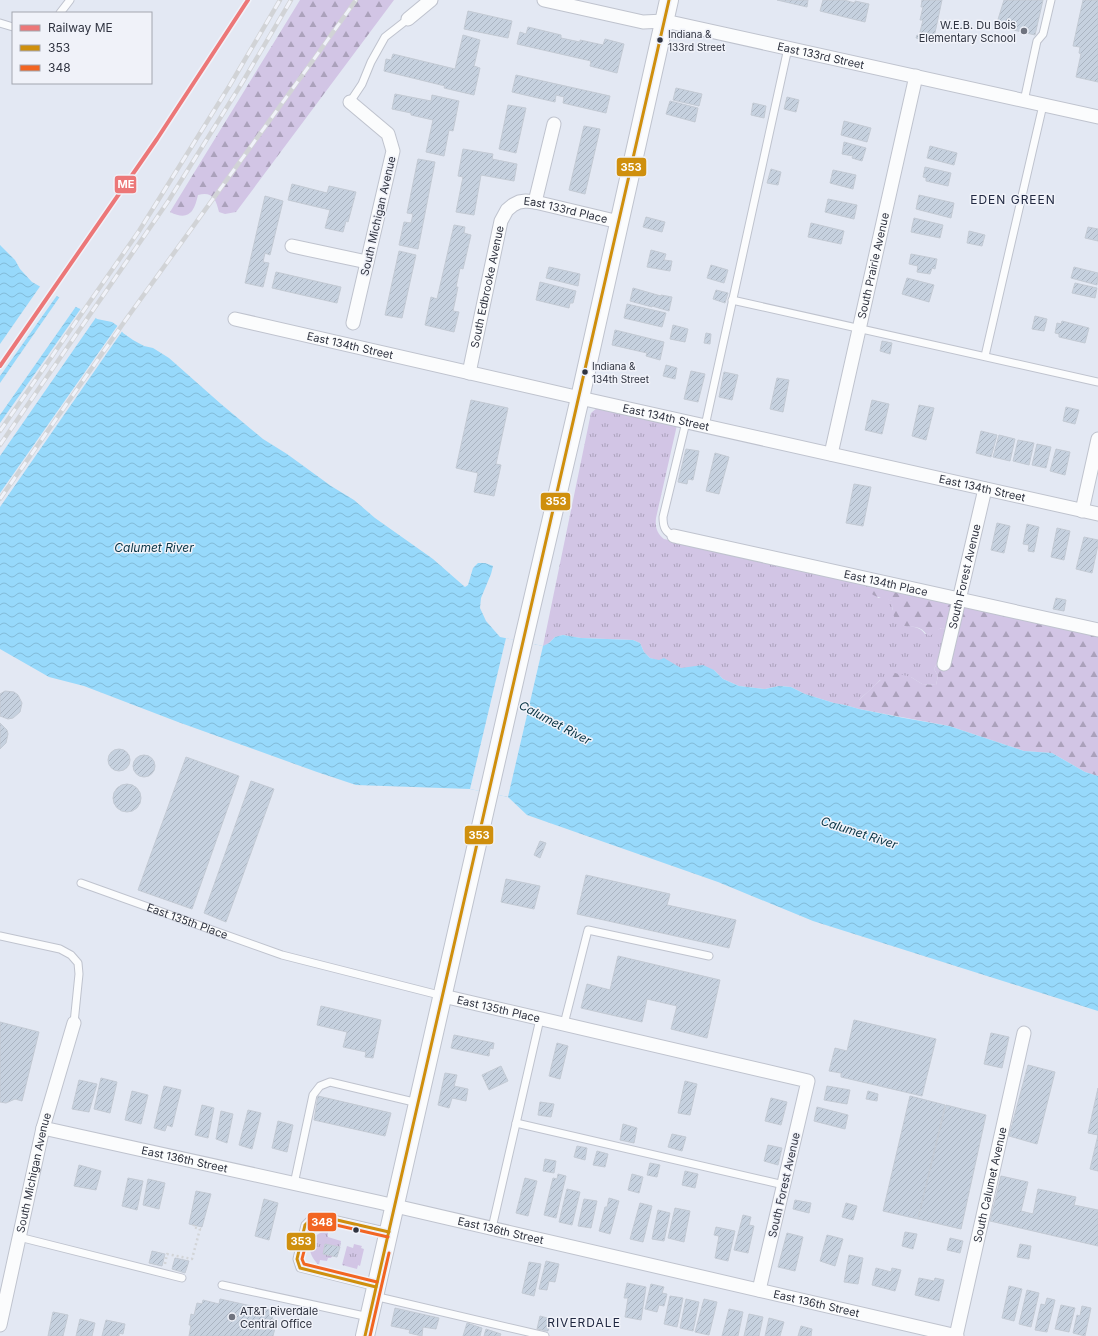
<svg xmlns="http://www.w3.org/2000/svg" width="1098" height="1336" font-family="Inter,sans-serif">
<style>
.grass{fill:url(#grass-tufts)}
.forest{fill:url(#forest-firs)}
.water{fill:url(#water-waves)}
.pier{fill:#e3e8f3}
.building{fill:url(#building-hatch);stroke:#c3cad4}
.lines{fill:none;stroke-linecap:round;stroke-linejoin:round}
.service-casing{stroke:#bfc3ce;stroke-width:9}
.minor-casing{stroke:#bfc3ce;stroke-width:15}
.secondary-casing{stroke:#bfc3ce;stroke-width:20}
.path{stroke:#d2d4d7;stroke-width:2.5;stroke-dasharray:2 3;stroke-linecap:butt}
.service{stroke:#fbfcfd;stroke-width:7}
.minor{stroke:#fbfcfd;stroke-width:13}
.secondary{stroke:#fbfcfd;stroke-width:18}
.rail-casing{stroke:#d1d3d6;stroke-width:4.5}
.rail{stroke:#f0f2f9;stroke-width:3;stroke-dasharray:9;stroke-linecap:butt}
.bus-1-casing{stroke:#f0f2f9;stroke-width:6}
.bus-2-casing{stroke:#f0f2f9;stroke-width:6}
.bus-1{stroke:#cf8f0d;stroke-width:3}
.bus-2{stroke:#f26522;stroke-width:3}
.rail-1-casing{stroke:#f0f2f9;stroke-width:7}
.rail-1{stroke:#ec7778;stroke-width:4}
.poi-dot{fill:#6f737f;stroke:#f0f2f9;stroke-width:1.5}
.bus-dot{fill:#303441;stroke:#f0f2f9;stroke-width:1.5}
.labels{text-anchor:middle;stroke-width:3;stroke-linejoin:round;paint-order:stroke}
.bus-label{font-size:10px;fill:#303441;stroke:#f0f2f9;text-anchor:start}
.poi-label{font-size:11px;fill:#303441;stroke:#f0f2f9;text-anchor:end}
.street-label{font-size:11px;fill:#303441;stroke:#f0f2f9}
.neighbourhood-label{font-size:12px;letter-spacing:1px;fill:#202841;stroke:#f0f2f9}
.water-label{font-size:12px;font-style:italic;fill:#063243;stroke:#f0f2f9}
.line-badge{stroke:#f0f2f9;stroke-width:1.5}
.badge-label{font-size:11px;text-anchor:middle;font-weight:bold;fill:#fff}
</style>
<defs>
<pattern id="grass-tufts" width="24" height="20" patternUnits="userSpaceOnUse"><rect width="24" height="20" fill="#d2c5e5"/><path d="M3 7l-1-3M5 7V3M7 7l1-3M15 17l-1-3M17 17v-4M19 17l1-3" fill="none" stroke="#aba1bb"/></pattern>
<pattern id="forest-firs" width="22" height="20" patternUnits="userSpaceOnUse"><rect width="22" height="20" fill="#d2c5e5"/><path d="M5 1l3.5 6h-7zM16 11l3.5 6h-7z" fill="#aba1bb"/></pattern>
<pattern id="water-waves" width="16" height="10" patternUnits="userSpaceOnUse"><rect width="16" height="10" fill="#97d9fb"/><path d="M0 5q4-4 8 0t8 0" fill="none" stroke="#82bbd8"/></pattern>
<pattern id="building-hatch" width="6" height="6" patternUnits="userSpaceOnUse"><rect width="6" height="6" fill="#c6d1df"/><path d="M-1 1l2-2M0 6l6-6M5 7l2-2" fill="none" stroke="#aab4c1"/></pattern>
</defs>
<rect width="100%" height="100%" fill="#e3e8f3"/>
<g class="grass">
<path d="M597 408 677 425 656 518C655 528 657 533 664 539L869 583 878 598H886L892 601V609L904 626C913 626 920 627 925 634L942 628 946 629 945 649 934 669 938 676 936 685 922 684 911 677 880 680C873 688 866 693 859 700V709L845 705 834 703 805 694 791 687 779 686 765 689 739 686 723 679 714 670 681 668 650 658 644 652 640 643 633 640 581 638 563 635 555 637 549 643 543 646 591 413Z"/>
<path d="M322 1232H328V1237L341 1241 340 1247 325 1244 323 1253 332 1256 331 1258H328L327 1261 320 1260 319 1265C307 1254 306 1239 322 1232Z"/>
<path d="M354 1244 362 1246 361 1248 364 1249 360 1266 358 1265 357 1269 342 1265 347 1246 353 1248Z"/>
</g>
<g class="forest">
<path d="M300 0H394L236 212 225 214 219 212C216 199 212 191 198 195 194 213 188 221 170 212Z"/>
<path d="M869 583 1098 633V776L1085 772 1052 753 1024 751 949 726 859 709V700L887 674 895 673 911 677 922 684 936 685 938 676 934 669 945 649 946 629 941 628 930 636C925 634 925 631 921 629 916 626 910 627 905 626 893 624 892 611 892 601 883 597 865 598 869 583Z"/>
</g>
<path class="water" d="M0 245 15 260 20 269 32 282 78 308 91 313 97 319 112 322 119 327 123 333 133 340 144 346 153 348 169 358 221 404 263 439 287 454 331 486 354 500 375 518 433 559 465 587 468 585 473 568 478 563H485L493 566 491 574 481 598 480 608 486 621 500 637 543 646 549 643 555 637 563 635 581 638 633 640 640 643 644 652 650 658 659 660 664 658 681 668 703 665 714 670 723 679 739 686 765 689 779 686 791 687 805 694 834 703 845 705 859 709 904 718 949 726 1024 751 1052 753 1085 772 1098 776V1011L813 921 718 882 527 815 508 797 470 789 356 785 317 772 178 722 84 686 49 677 0 649Z"/>
<g class="pier">
<path d="M41 285 58 294 0 376V344Z"/>
<path d="M61 295 77 305 0 415V383Z"/>
<path d="M82 307 92 311 97 316 0 456V423Z"/>
<path d="M118 325 123 330 0 507V493Z"/>
<path d="M506 638 543 646 508 797 470 789Z"/>
</g>
<g class="building">
<path d="M777 0H808L807 7Z"/>
<path d="M823 0H844L855 3V1L869 4 865 22 820 11Z"/>
<path d="M922 0H942L933 42 916 38 917 35 919 36 923 20H920L923 7H921Z"/>
<path d="M1004 0H1043L1035 35 996 26Z"/>
<path d="M1083 0H1098V82L1076 77 1081 54 1079 53 1080 47 1073 46Z"/>
<path d="M468 11 512 21 508 38 464 29Z"/>
<path d="M528 27 561 35V38L580 42V40L603 45 605 39 624 44 617 73 590 66 591 61 517 44 520 32 526 34Z"/>
<path d="M463 35 480 40 474 66 480 68 474 95 444 88 445 86 384 71 386 59 391 60 393 54 455 69Z"/>
<path d="M516 75 610 96 606 113 563 103 564 97 556 95 555 102 512 92Z"/>
<path d="M676 88 702 94 699 106 673 100Z"/>
<path d="M395 94 431 101 432 95 459 101 453 131 449 130 444 156 426 152 433 120 411 115V113L392 109Z"/>
<path d="M787 97 799 100 796 112 784 109Z"/>
<path d="M670 101 698 108 695 122 666 114Z"/>
<path d="M753 103 766 106 764 118 751 115Z"/>
<path d="M508 105 526 108 516 153 499 149Z"/>
<path d="M844 121 871 128 867 142 841 135Z"/>
<path d="M584 126 600 129 585 194 569 190Z"/>
<path d="M844 142 866 148 862 161 852 158 853 156 842 154Z"/>
<path d="M930 146 957 153 954 165 927 158Z"/>
<path d="M463 149 493 154 492 159 517 164 514 181 481 175 474 215 456 212 463 177 458 176Z"/>
<path d="M418 159 435 162 418 249 399 245 404 222 411 223 413 214 407 213Z"/>
<path d="M925 167 951 173 948 186 926 181V178L923 177Z"/>
<path d="M771 169 781 172 778 185 767 183Z"/>
<path d="M833 170 856 175 853 189 830 183Z"/>
<path d="M292 184 327 193 329 186 356 192 348 222 346 221 343 232 325 228 330 210 288 200Z"/>
<path d="M919 195 954 203 951 218 916 209Z"/>
<path d="M265 196 283 201 270 255 265 253 263 262 269 263 263 287 245 283Z"/>
<path d="M828 199 857 205 854 219 825 212Z"/>
<path d="M646 217 665 222 662 232 643 227Z"/>
<path d="M914 218 943 225 940 238 911 232Z"/>
<path d="M811 223 844 231 841 244 808 237Z"/>
<path d="M454 225 465 227 464 233 471 235 463 269 460 268 456 287H458L453 311 459 312 454 332 425 325 431 297 437 299Z"/>
<path d="M1088 227 1098 229V241L1085 238Z"/>
<path d="M969 231 985 235 982 246 967 243Z"/>
<path d="M651 250 666 254 664 260 672 261 670 271 647 267Z"/>
<path d="M399 251 416 255 402 318 385 315Z"/>
<path d="M911 254 937 259 935 269 932 268 930 274 917 272 918 266 909 264Z"/>
<path d="M711 265 728 270 724 283 707 278Z"/>
<path d="M549 267 580 274 578 286 546 278Z"/>
<path d="M1074 267 1098 273 1097 285 1071 278Z"/>
<path d="M276 272 341 287 337 303 272 288Z"/>
<path d="M907 278 934 285 929 302 902 294Z"/>
<path d="M540 282 576 291 573 303H570L569 308 536 300Z"/>
<path d="M1075 283 1097 288 1095 298 1072 293Z"/>
<path d="M633 288 661 296V295L672 297 669 311 652 306V307L630 301Z"/>
<path d="M716 290 728 293 725 303 713 299Z"/>
<path d="M627 304 666 313 662 327 624 318Z"/>
<path d="M1035 316 1047 319 1044 331 1032 329Z"/>
<path d="M1062 321 1089 328 1085 343 1059 337V334L1055 333 1057 323 1061 324Z"/>
<path d="M673 325 688 329 685 342 670 339Z"/>
<path d="M615 330 664 342 660 360 646 356 647 353 612 345Z"/>
<path d="M706 333 711 334 710 344 704 343Z"/>
<path d="M882 341 892 343 890 354 880 351Z"/>
<path d="M666 365 677 368 675 379 663 376Z"/>
<path d="M691 371 705 374 698 402 684 399Z"/>
<path d="M724 372 738 375 732 400 719 397Z"/>
<path d="M777 378 789 380 783 412 770 409Z"/>
<path d="M471 400 508 408 496 464 501 465 494 496 474 492 478 473 456 468Z"/>
<path d="M872 400 889 404 882 434 865 430Z"/>
<path d="M919 405 934 408 926 440 912 436Z"/>
<path d="M1066 407 1079 410 1075 424 1063 421Z"/>
<path d="M981 431 997 435 991 457 976 453Z"/>
<path d="M999 435 1015 439 1010 461 993 457Z"/>
<path d="M1018 440 1034 443 1029 465 1013 461Z"/>
<path d="M1037 444 1051 447 1046 468 1032 465Z"/>
<path d="M686 449 699 451 693 480 688 479 687 484 678 482Z"/>
<path d="M1056 449 1070 452 1065 475 1050 471Z"/>
<path d="M715 453 729 457 719 494 706 491Z"/>
<path d="M854 484 871 487 863 526 846 523Z"/>
<path d="M997 523 1010 526 1004 553 991 550Z"/>
<path d="M1027 524 1039 527 1034 552 1028 551 1029 545 1023 544Z"/>
<path d="M1057 528 1070 531 1064 560 1051 557Z"/>
<path d="M1084 537 1098 540V545L1092 573 1076 569Z"/>
<path d="M1056 598 1066 600 1064 611 1053 609Z"/>
<path d="M5 691 14 692 18 695 22 703 20 712 13 718 8 719 0 716V694Z"/>
<path d="M0 723 7 730 8 734 6 743 0 749Z"/>
<circle cx="119" cy="760" r="11"/>
<circle cx="144" cy="766" r="11"/>
<path d="M186 757 239 776 192 909 138 890Z"/>
<path d="M251 781 274 789 226 922 204 913Z"/>
<circle cx="127" cy="798" r="14"/>
<path d="M540 841 546 843 540 858 534 855Z"/>
<path d="M586 875 670 894 667 905 736 920 729 948 577 914Z"/>
<path d="M506 879 540 886 534 909 501 902Z"/>
<path d="M618 956 720 980 707 1038 671 1029 677 1006 647 999 642 1022 581 1008 587 984 610 990Z"/>
<path d="M321 1006 381 1020 373 1058 365 1057 366 1052 343 1047 347 1032 317 1025Z"/>
<path d="M854 1020 936 1039 922 1096 841 1077V1073L829 1071 835 1048 847 1051Z"/>
<path d="M0 1022 39 1032 22 1101 15 1099 6 1103 0 1102Z"/>
<path d="M991 1033 1009 1037 1002 1068 984 1064Z"/>
<path d="M454 1035 494 1043 493 1049 490 1048 489 1056 451 1048Z"/>
<path d="M557 1043 568 1046 560 1079 549 1076Z"/>
<path d="M1028 1065 1055 1072 1037 1144 1009 1136Z"/>
<path d="M501 1066 508 1081 489 1090 482 1075Z"/>
<path d="M445 1073 457 1075 454 1086 468 1089 466 1101 452 1098 449 1108 438 1105Z"/>
<path d="M101 1078 117 1082 110 1113 94 1109Z"/>
<path d="M79 1080 97 1084 89 1112 72 1109Z"/>
<path d="M685 1081 697 1084 690 1115 678 1113Z"/>
<path d="M164 1086 181 1090 172 1127 167 1125 165 1131 154 1128Z"/>
<path d="M827 1086 850 1090 847 1104 824 1100Z"/>
<path d="M1098 1088V1171L1090 1169 1098 1135 1088 1133Z"/>
<path d="M132 1091 148 1095 141 1124 125 1120Z"/>
<path d="M868 1091 878 1094 877 1101 866 1099Z"/>
<path d="M318 1096 391 1113 385 1136 314 1120Z"/>
<path d="M910 1096 945 1105 918 1219 883 1211Z"/>
<path d="M771 1098 787 1102 781 1125 765 1121Z"/>
<path d="M540 1102 554 1104 551 1117 538 1115Z"/>
<path d="M202 1105 214 1108 208 1138 195 1135Z"/>
<path d="M946 1105 986 1115 961 1229 918 1219Z"/>
<path d="M817 1107 848 1115 845 1129 814 1121Z"/>
<path d="M248 1110 261 1113 252 1149 239 1145Z"/>
<path d="M221 1111 233 1114 227 1143 216 1139Z"/>
<path d="M278 1121 293 1125 287 1152 272 1148Z"/>
<path d="M623 1124 637 1128 634 1143 620 1140Z"/>
<path d="M672 1134 686 1137 682 1151 668 1147Z"/>
<path d="M768 1145 782 1148 778 1165 764 1161Z"/>
<path d="M577 1146 587 1148 585 1160 574 1157Z"/>
<path d="M597 1151 608 1154 605 1167 593 1165Z"/>
<path d="M545 1159 556 1161 554 1173 543 1171Z"/>
<path d="M650 1163 660 1165 657 1177 647 1175Z"/>
<path d="M79 1165 101 1171 96 1190 74 1186Z"/>
<path d="M685 1171 698 1174 695 1188 682 1185Z"/>
<path d="M558 1174 566 1176 556 1218 544 1215 553 1178 557 1179Z"/>
<path d="M632 1174 643 1177 639 1193 628 1190Z"/>
<path d="M1001 1176 1028 1182 1021 1211 1033 1214 1038 1189 1076 1197 1074 1205 1098 1210V1246L990 1221Z"/>
<path d="M128 1178 143 1181 137 1210 122 1206Z"/>
<path d="M525 1178 537 1181 528 1216 516 1213Z"/>
<path d="M148 1179 165 1183 159 1209 143 1205Z"/>
<path d="M567 1189 580 1192 572 1225 559 1222Z"/>
<path d="M196 1191 211 1194 202 1227 189 1224Z"/>
<path d="M609 1198 619 1201 610 1234 599 1231 605 1207H607Z"/>
<path d="M264 1199 278 1203 269 1240 255 1236Z"/>
<path d="M584 1199 597 1201 591 1228 578 1226Z"/>
<path d="M795 1200 811 1203 809 1213 793 1209Z"/>
<path d="M640 1203 652 1206 643 1242 630 1239Z"/>
<path d="M846 1203 857 1206 853 1220 842 1217Z"/>
<path d="M675 1208 690 1211 684 1242 668 1238Z"/>
<path d="M658 1210 670 1213 664 1241 652 1239Z"/>
<path d="M743 1215 751 1217 749 1225 754 1226 748 1253 734 1250Z"/>
<path d="M716 1227 735 1231 728 1261 715 1258 719 1236 714 1235Z"/>
<path d="M905 1232 917 1234 913 1249 902 1246Z"/>
<path d="M787 1233 803 1237 795 1271 778 1267Z"/>
<path d="M827 1235 843 1239 835 1266 820 1261Z"/>
<path d="M950 1238 963 1241 960 1253 947 1250Z"/>
<path d="M325 1244 340 1247 337 1257 323 1254Z"/>
<path d="M1020 1244 1031 1246 1029 1259 1017 1257Z"/>
<path d="M152 1251 165 1254 162 1266 149 1263Z"/>
<path d="M849 1255 863 1258 858 1284 844 1282Z"/>
<path d="M175 1258 189 1261 185 1273 172 1269Z"/>
<path d="M546 1261 559 1264 555 1282 549 1281 547 1290 539 1289Z"/>
<path d="M529 1262 541 1264 534 1296 522 1293Z"/>
<path d="M876 1268 891 1272 892 1268 901 1270 895 1291 872 1285Z"/>
<path d="M919 1278 934 1281 935 1278 944 1280 939 1301 915 1295Z"/>
<path d="M627 1283 646 1287 641 1320 625 1317 628 1298H624Z"/>
<path d="M651 1284 664 1287 662 1293 667 1294 664 1306 659 1305 657 1312 645 1309Z"/>
<path d="M1009 1286 1022 1289 1014 1321 1002 1318Z"/>
<path d="M1027 1290 1039 1293 1031 1327 1019 1324Z"/>
<path d="M670 1296 683 1298 677 1327 664 1324Z"/>
<path d="M1047 1298 1055 1300 1047 1332 1035 1330 1041 1304 1045 1305Z"/>
<path d="M220 1299 274 1311 272 1319 277 1320 273 1336H189L191 1325H189L191 1314 194 1315 197 1303 202 1304 203 1300 219 1304Z"/>
<path d="M686 1299 699 1302 693 1331 680 1328Z"/>
<path d="M704 1299 717 1302 709 1335 695 1332Z"/>
<path d="M1061 1305 1075 1308 1069 1332 1055 1329Z"/>
<path d="M1082 1306 1091 1308 1085 1336 1073 1333 1077 1315 1080 1316Z"/>
<path d="M395 1308 439 1318 436 1329 423 1327 422 1336 409 1333 410 1330 391 1326Z"/>
<path d="M729 1309 743 1312 738 1336H722Z"/>
<path d="M53 1312 68 1315 63 1336H48Z"/>
<path d="M749 1314 763 1317 759 1336H744Z"/>
<path d="M540 1316 551 1319 548 1331 537 1329Z"/>
<path d="M769 1318 784 1322 780 1336H765Z"/>
<path d="M80 1319 95 1323 92 1336H76Z"/>
<path d="M106 1320 125 1324 123 1334 119 1333V1336H102Z"/>
<path d="M467 1323 482 1328 480 1336H463Z"/>
<path d="M801 1326 812 1329 811 1336H798Z"/>
<path d="M486 1329 501 1334 500 1336H484Z"/>
</g>
<g class="lines">
<defs>
<g id="service">
<path d="M60 13 70 0"/>
<path d="M0 23 13 27"/>
<path d="M1024 101 1037 41 1043 34 1051 0"/>
<path d="M350 102 362 84 371 62 385 37 408 19"/>
<path d="M732 300 1098 382"/>
<path d="M985 356 1043 105"/>
<path d="M705 426 788 48"/>
<path d="M674 536C665 532 663 527 663 517L686 422"/>
<path id="s1" d="M81 883 282 955 443 996"/>
<path d="M0 936 60 949 71 955 78 963 79 974 74 1023"/>
<path d="M564 1024 588 930 709 956"/>
<path d="M516 1123 784 1185"/>
<path d="M294 1184 313 1095 320 1086 330 1082 418 1103"/>
<path d="M492 1228 540 1019"/>
<path d="M19 1237 182 1278"/>
<path d="M222 1285 369 1317"/>
<path d="M376 1287 300 1268 297 1259 305 1225 313 1217H324L389 1232"/>
<path d="M374 1296 545 1336"/>
</g>
<g id="minor">
<path id="s2" d="M544 0 643 22 665 21 1098 117"/>
<path d="M408 19 431 0"/>
<path d="M350 102 388 134 393 151 353 323"/>
<path d="M535 202 554 124"/>
<path d="M292 246 367 262"/>
<path id="s3" d="M235 319 580 398 1098 514"/>
<path id="s4" d="M469 373 501 221 507 210 513 205 519 202 526 201 535 202 619 222"/>
<path id="s5" d="M831 454 916 76"/>
<path d="M1082 511 1098 439"/>
<path id="s6" d="M674 536 1098 630"/>
<path id="s7" d="M944 664 985 489"/>
<path id="s8" d="M443 996 808 1081 759 1290"/>
<path id="s9" d="M43 1128 378 1202 957 1336"/>
<path id="s10" d="M0 1325 43 1128 74 1023"/>
<path id="s11" d="M956 1336 1024 1033"/>
</g>
<path id="secondary" d="M365 1336 523 642 580 398 669 0"/>
</defs>
<use href="#service" class="service-casing"/>
<use href="#minor" class="minor-casing"/>
<use href="#secondary" class="secondary-casing"/>
<path class="path" d="M165 1264 167 1254 192 1259 200 1229 193 1227 194 1225"/>
<use href="#service" class="service"/>
<use href="#minor" class="minor"/>
<use href="#secondary" class="secondary"/>
<defs>
<g id="rail">
<path d="M0 431 139 231 230 85 280 0"/>
<path d="M0 445 169 200 242 83 291 0"/>
<path d="M0 499 127 318 314 59 356 0"/>
</g>
</defs>
<use href="#rail" class="rail-casing"/>
<use href="#rail" class="rail"/>
<defs>
<g id="bus-1">
<path d="M376 1287 300 1268 297 1259 305 1225 313 1217H324L389 1232"/>
<path d="M365 1336C466 891 569 446 669 0"/>
</g>
<g id="bus-2">
<path d="M377 1282 304 1264 302 1259 310 1228 315 1222H323L388 1237"/>
<path d="M370 1336 389 1253"/>
</g>
</defs>
<use href="#bus-1" class="bus-1-casing"/>
<use href="#bus-2" class="bus-2-casing"/>
<use href="#bus-1" class="bus-1"/>
<use href="#bus-2" class="bus-2"/>
<defs>
<path id="rail-1" d="M0 366 157 139 248 0"/>
</defs>
<use href="#rail-1" class="rail-1-casing"/>
<use href="#rail-1" class="rail-1"/>
</g>
<g class="poi-dot">
<circle cx="1024" cy="31" r="4"/>
<circle cx="232" cy="1317" r="4"/>
</g>
<g class="bus-dot">
<circle cx="660" cy="40" r="3.5"/>
<circle cx="585" cy="372" r="3.5"/>
<circle cx="356" cy="1230" r="3.5"/>
</g>
<g class="labels">
<g class="bus-label">
<text x="668" y="38">Indiana &amp;<tspan x="668" dy="13">133rd Street</tspan></text>
<text x="592" y="370">Indiana &amp;<tspan x="592" dy="13">134th Street</tspan></text>
</g>
<g class="poi-label">
<text x="1016" y="29">W.E.B. Du Bois<tspan x="1016" dy="13">Elementary School</tspan></text>
<text x="240" y="1315" text-anchor="start">AT&amp;T Riverdale<tspan x="240" dy="13">Central Office</tspan></text>
</g>
<g class="street-label">
<text dy="4" stroke="none"><textPath href="#s2" startOffset="283">East 133rd Street</textPath></text>
<text dy="4" stroke="none"><textPath href="#s4" startOffset="230">East 133rd Place</textPath></text>
<text transform="translate(378 216) rotate(-77)" y="4">South Michigan Avenue</text>
<text dy="4" stroke="none"><textPath href="#s5" startOffset="193">South Prairie Avenue</textPath></text>
<text dy="4" stroke="none"><textPath href="#s4" startOffset="88">South Edbrooke Avenue</textPath></text>
<text dy="4" stroke="none"><textPath href="#s3" startOffset="118">East 134th Street</textPath></text>
<text dy="4" stroke="none"><textPath href="#s3" startOffset="442">East 134th Street</textPath></text>
<text dy="4" stroke="none"><textPath href="#s3" startOffset="766">East 134th Street</textPath></text>
<text dy="4" stroke="none"><textPath href="#s7" startOffset="90">South Forest Avenue</textPath></text>
<text dy="4" stroke="none"><textPath href="#s6" startOffset="217">East 134th Place</textPath></text>
<text dy="4" stroke="none"><textPath href="#s1" startOffset="113">East 135th Place</textPath></text>
<text dy="4" stroke="none"><textPath href="#s8" startOffset="57">East 135th Place</textPath></text>
<text dy="4" stroke="none"><textPath href="#s9" startOffset="145">East 136th Street</textPath></text>
<text dy="4" stroke="none"><textPath href="#s10" startOffset="156">South Michigan Avenue</textPath></text>
<text transform="translate(784 1185) rotate(-77)" y="4">South Forest Avenue</text>
<text dy="4" stroke="none"><textPath href="#s11" startOffset="155">South Calumet Avenue</textPath></text>
<text dy="4" stroke="none"><textPath href="#s9" startOffset="469">East 136th Street</textPath></text>
<text dy="4" stroke="none"><textPath href="#s9" startOffset="793">East 136th Street</textPath></text>
</g>
<g class="neighbourhood-label">
<text x="1013" y="204">EDEN GREEN</text>
<text x="584" y="1327">RIVERDALE</text>
</g>
<g class="water-label">
<text x="154" y="552">Calumet River</text>
<text transform="translate(555 723) rotate(28)" y="4">Calumet River</text>
<text transform="translate(859 833) rotate(18)" y="4">Calumet River</text>
</g>
</g>
<g class="line-badge">
<rect x="616" y="157" width="31" height="20" rx="4" fill="#cf8f0d"/>
<rect x="114" y="175" width="23" height="19" rx="4" fill="#ec7778"/>
<rect x="540" y="492" width="31" height="19" rx="4" fill="#cf8f0d"/>
<rect x="464" y="825" width="30" height="20" rx="4" fill="#cf8f0d"/>
<rect x="307" y="1212" width="30" height="20" rx="4" fill="#f26522"/>
<rect x="286" y="1232" width="30" height="19" rx="4" fill="#cf8f0d"/>
</g>
<g class="badge-label">
<text x="631" y="171">353</text>
<text x="126" y="188">ME</text>
<text x="556" y="505">353</text>
<text x="479" y="839">353</text>
<text x="322" y="1226">348</text>
<text x="301" y="1245">353</text>
</g>
<rect x="12" y="12" width="140" height="72" fill="#f0f2f9" stroke="#a3a6af"/>
<rect x="20" y="25" width="20" height="6" fill="#ec7778" stroke="#a3a6af"/>
<text x="48" y="32" font-size="12" fill="#303441">Railway ME</text>
<rect x="20" y="45" width="20" height="6" fill="#cf8f0d" stroke="#a3a6af"/>
<text x="48" y="52" font-size="12" fill="#303441">353</text>
<rect x="20" y="65" width="20" height="6" fill="#f26522" stroke="#a3a6af"/>
<text x="48" y="72" font-size="12" fill="#303441">348</text>
</svg>
